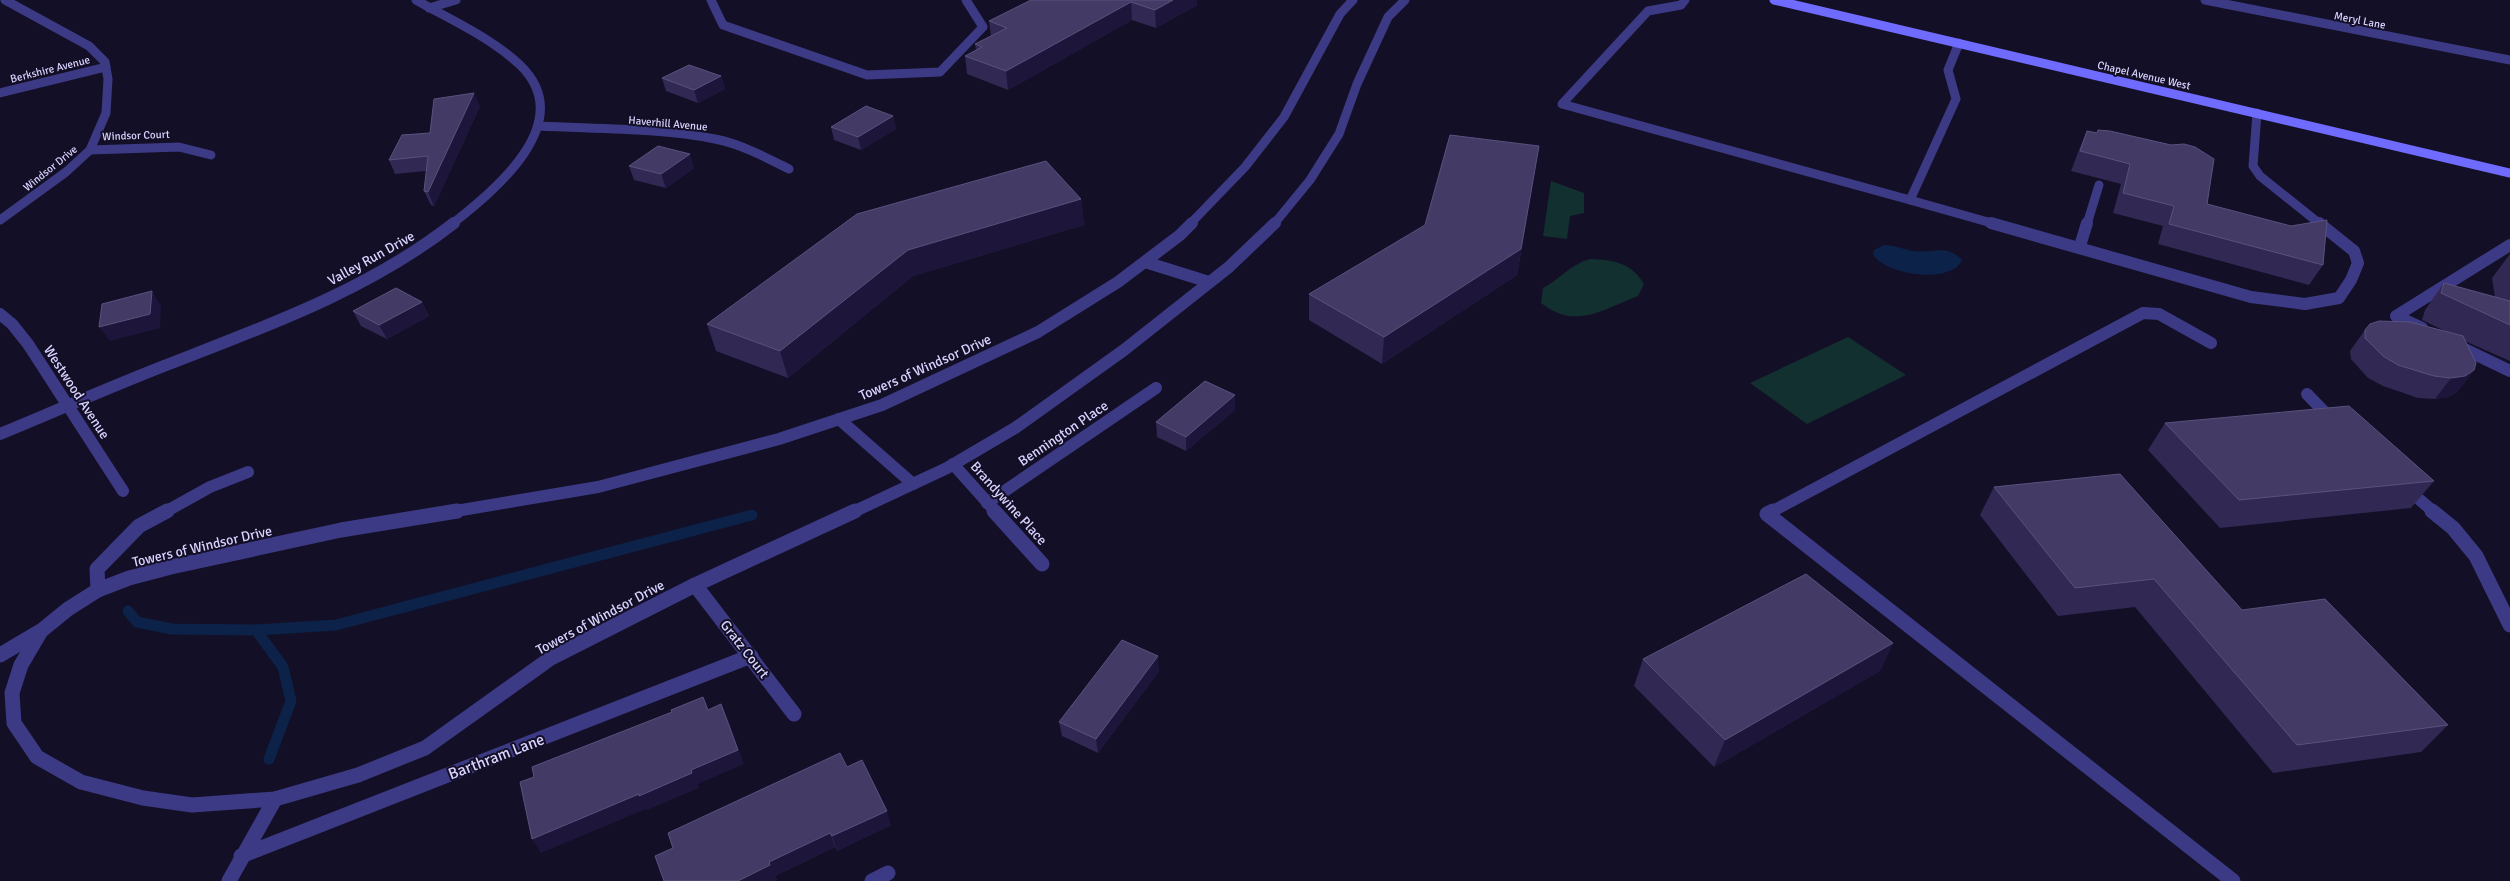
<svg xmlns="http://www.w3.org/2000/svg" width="2510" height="881" font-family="Signika,sans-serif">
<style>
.green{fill:#12302f}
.water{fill:#0c2248}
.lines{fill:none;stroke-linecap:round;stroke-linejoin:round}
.stream{stroke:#0c2248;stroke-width:11}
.service-far2{stroke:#3d3a85;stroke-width:9}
.service-far1{stroke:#3d3a85;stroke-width:12}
.service{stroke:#3d3a85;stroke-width:15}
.minor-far2{stroke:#3d3a85;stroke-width:9}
.minor-far1{stroke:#3d3a85;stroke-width:12}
.minor{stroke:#3d3a85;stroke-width:15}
.secondary{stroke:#6f6bff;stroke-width:9}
.wall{fill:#312854}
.shaded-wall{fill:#1d163a}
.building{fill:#433a66;stroke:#5a527e}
.labels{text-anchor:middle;stroke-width:4;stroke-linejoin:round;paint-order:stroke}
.far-street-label{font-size:11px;fill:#d9d4ff;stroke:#130f26}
.street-label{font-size:14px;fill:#d9d4ff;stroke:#130f26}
.near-street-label{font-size:16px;fill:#d9d4ff;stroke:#130f26}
</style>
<rect width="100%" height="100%" fill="#130f26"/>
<g class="green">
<path d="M1551 181 1584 193V213L1570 216 1567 239 1543 236Z"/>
<path d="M1590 259C1613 260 1631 262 1644 284L1638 296C1602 310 1575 330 1541 303L1543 288C1560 279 1571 264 1590 259Z"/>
<path d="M1848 337 1906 375 1807 424 1750 383Z"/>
</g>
<path class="water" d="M1884 245C1894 245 1903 249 1913 251 1932 254 1946 243 1962 260 1952 285 1884 275 1873 254L1874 250Z"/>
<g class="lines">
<g class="stream">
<path d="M128 611 137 622 172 629 256 630 283 667 291 701 269 759"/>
<path d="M256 630 336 625 752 515"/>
</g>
<g class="service-far2">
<path d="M711 0 723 25 867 75 940 72 983 27 966 0"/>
<path d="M1685 0 1681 5 1648 11 1562 104 1910 200 1956 99 1948 70 1959 43"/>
<path d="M2257 113 2253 166 2260 176 2320 224"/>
<path d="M1910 200 1995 224"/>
<path d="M2087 224 2099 185"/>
</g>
<g class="service-far1">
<path d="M1991 223 2251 297 2305 304 2339 298 2351 280 2358 263 2354 251 2319 223"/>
<path d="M2080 246 2087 223"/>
<path d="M2422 328 2396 316 2510 245"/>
<path d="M2456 345 2510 371"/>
<path d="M2307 394 2332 420"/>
<path d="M2406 488 2434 512"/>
<path d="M165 512 210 487 248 472"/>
<path d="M1771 512 2143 313 2159 314 2211 343"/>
</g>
<g class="service">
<path d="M1773 511 1767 514 2233 881"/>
<path d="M2432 511 2453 528 2476 556 2510 625"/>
<path d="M98 590 97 569 139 526 167 511"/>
</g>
<g class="minor-far2">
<path d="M416 0C451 20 490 37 520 65 579 122 495 190 452 224"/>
<path d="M2205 0 2510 60"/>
<path d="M429 8 456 0"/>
<path d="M0 93 106 67"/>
<path d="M539 126C596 129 659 128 715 139 741 144 765 157 789 169"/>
<path d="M90 150 179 147 211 155"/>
<path d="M0 220 66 172 90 150 106 113 108 79 105 62 89 46 5 0"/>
<path d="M1190 224 1245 167 1284 117 1340 14 1353 0"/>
<path d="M1274 224 1310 180 1339 134 1357 84 1388 17 1405 0"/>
</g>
<g class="minor-far1">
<path d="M1145 262 1209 282"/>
<path d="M0 314 12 324 28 344 123 491"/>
<path d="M839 419 913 484"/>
<path d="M0 434C56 411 112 386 169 364 267 326 370 289 454 223"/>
<path d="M953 464 996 512"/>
<path d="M987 503 1156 388"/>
<path d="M450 512 598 487 779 439 882 405 1038 332 1118 282 1180 235 1192 223"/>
<path d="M853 512 947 468 1015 428 1124 350 1229 267 1275 223"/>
</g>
<g class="minor">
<path d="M457 511 341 530 171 567 129 578 98 590 68 609 41 631 21 665 12 693 14 723 37 757 81 782 143 798 192 805 275 799 358 775 425 748 551 658 695 585 855 511"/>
<path d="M994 511 1042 564"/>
<path d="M695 585 794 714"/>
<path d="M0 655 39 632"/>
<path d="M241 856 751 656"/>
<path d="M229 881 275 799"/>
<path d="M872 881 888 873"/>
</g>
<path class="secondary" d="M1774 0 2510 173"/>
</g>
<g class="wall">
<path d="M1031 0H1197V5L1156 28 1132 20 1008 90 967 74 965 56 976 50 975 44 991 36 989 21Z"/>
<path d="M721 76 725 89 698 103 666 91 662 78Z"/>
<path d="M480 106 434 206 431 205 424 191 426 171 395 174 389 160 430 133Z"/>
<path d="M893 116 896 129 861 150 834 140 831 127Z"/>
<path d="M2098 130 2207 204 2323 265 2309 285 2158 244 2163 226 2113 213 2121 184 2071 171 2079 150 2087 131 2097 133Z"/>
<path d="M629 166 694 168 666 188 634 180Z"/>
<path d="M1535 171 1517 275 1382 364 1309 320V294Z"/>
<path d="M1081 199 1084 225 913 276 788 378 716 351 707 324Z"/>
<path d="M2510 254V361L2485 350 2465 341 2474 370 2457 392 2449 397 2435 399 2418 398 2383 386 2368 378 2351 359 2350 351 2365 330 2447 332 2422 320 2425 310 2444 283 2495 297 2492 278Z"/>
<path d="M422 302 429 316 387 339 361 326 353 311Z"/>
<path d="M1235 410 1186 451 1157 437 1156 422Z"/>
<path d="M2165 423 2434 481 2411 508 2220 528 2148 450Z"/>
<path d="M1994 487 2242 610 2448 725 2421 752 2273 773 2135 607 2058 616 1980 515Z"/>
<path d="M1893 643 1880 671 1714 767 1634 686 1643 659Z"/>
<path d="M1159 671 1098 753 1062 736 1059 722Z"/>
<path d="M847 767 891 825 837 851 835 847 775 876 777 880 664 881Z"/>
</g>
<g class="shaded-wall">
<path d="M1173 0H1197V5L1156 28 1155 10Z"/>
<path d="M1131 2 1132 20 1008 90 1006 71Z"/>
<path d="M721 76 725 89 698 103 694 90Z"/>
<path d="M474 93 480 106 434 206 428 192Z"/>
<path d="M893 116 896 129 861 150 858 137Z"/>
<path d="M1539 146 1517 275 1382 364 1384 337Z"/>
<path d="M690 154 694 168 666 188 661 174Z"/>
<path d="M1081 199 1084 225 913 276 788 378 780 351 908 250Z"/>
<path d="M152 291 161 306 160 328 110 341 99 327Z"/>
<path d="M422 302 429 316 387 339 379 325Z"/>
<path d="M2474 370 2457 392 2449 397 2435 399 2451 378Z"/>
<path d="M1235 395V410L1186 451V437Z"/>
<path d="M1893 643 1880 671 1714 767 1725 740Z"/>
<path d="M1158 656 1159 671 1098 753 1096 739Z"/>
<path d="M721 704 728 719 744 764 698 784 699 788 647 810 646 809 541 853 532 839 691 770Z"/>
<path d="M887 811 891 825 837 851 832 836Z"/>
<path d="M830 833 835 847 775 876 777 880 774 881H738L769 862Z"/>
</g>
<g class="building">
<path d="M1031 0H1173L1155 10 1131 2 1006 71 965 56 982 47 975 44 1007 28 989 21Z"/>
<path d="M689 65 721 76 694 90 662 78Z"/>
<path d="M474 93 428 192 424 191 428 156 389 160 402 135 430 133 434 99Z"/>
<path d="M866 106 893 116 858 137 831 127Z"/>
<path d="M2098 130 2110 131 2171 145 2184 144 2195 147 2214 159 2207 204 2291 226 2327 220 2323 265 2169 224 2174 206 2123 193 2130 164 2080 151 2087 131 2097 133Z"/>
<path d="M1450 135 1539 146 1521 249 1384 337 1309 294 1425 225Z"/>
<path d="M658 146 690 154 661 174 629 166Z"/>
<path d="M1046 161 1081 199 908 250 780 351 707 324 857 214Z"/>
<path d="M2444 283 2510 301V325L2441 293Z"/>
<path d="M396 288 422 302 379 325 353 311Z"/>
<path d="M152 291 150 314 99 327 102 304Z"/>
<path d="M2379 321 2410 322 2463 336 2476 363 2474 370 2465 376 2451 378 2434 376 2398 365 2383 356 2365 338V330L2370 324Z"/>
<path d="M1205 381 1235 395 1186 437 1156 422Z"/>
<path d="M2349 406 2434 481 2239 500 2165 423Z"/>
<path d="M2120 474 2242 610 2325 599 2448 725 2297 745 2154 579 2075 588 1994 487Z"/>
<path d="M1806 574 1893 643 1725 740 1643 659Z"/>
<path d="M1122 640 1158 656 1096 739 1059 722Z"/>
<path d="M703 697 708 710 721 704 738 750 691 770 692 773 639 796V794L532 839 520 782 534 777 532 767 672 712 671 710Z"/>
<path d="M840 753 847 767 862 760 887 811 832 836 830 833 769 862 770 865 738 881H664L655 856 673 848 668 833Z"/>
</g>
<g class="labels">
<g class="far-street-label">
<text transform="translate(2360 20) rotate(11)" y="4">Meryl Lane</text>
<text transform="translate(50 69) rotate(-14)" y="4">Berkshire Avenue</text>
<text transform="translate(2144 75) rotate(13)" y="4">Chapel Avenue West</text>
<text transform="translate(668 123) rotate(5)" y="4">Haverhill Avenue</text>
<text transform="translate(136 135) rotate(-2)" y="4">Windsor Court</text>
<text transform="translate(50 168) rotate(-39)" y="4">Windsor Drive</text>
</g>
<g class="street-label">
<text transform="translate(371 258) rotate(-29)" y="5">Valley Run Drive</text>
<text transform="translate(925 367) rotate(-24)" y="5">Towers of Windsor Drive</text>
<text transform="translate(77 392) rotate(57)" y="5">Westwood Avenue</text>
<text transform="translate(1063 433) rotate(-34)" y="5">Bennington Place</text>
<text transform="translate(1009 503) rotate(48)" y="5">Brandywine Place</text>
<text transform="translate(202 546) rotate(-13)" y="5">Towers of Windsor Drive</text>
<text transform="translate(600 617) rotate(-28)" y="5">Towers of Windsor Drive</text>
<text transform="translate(745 649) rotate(52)" y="5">Gratz Court</text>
</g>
<g class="near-street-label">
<text transform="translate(496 756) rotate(-21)" y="6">Barthram Lane</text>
</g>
</g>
</svg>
